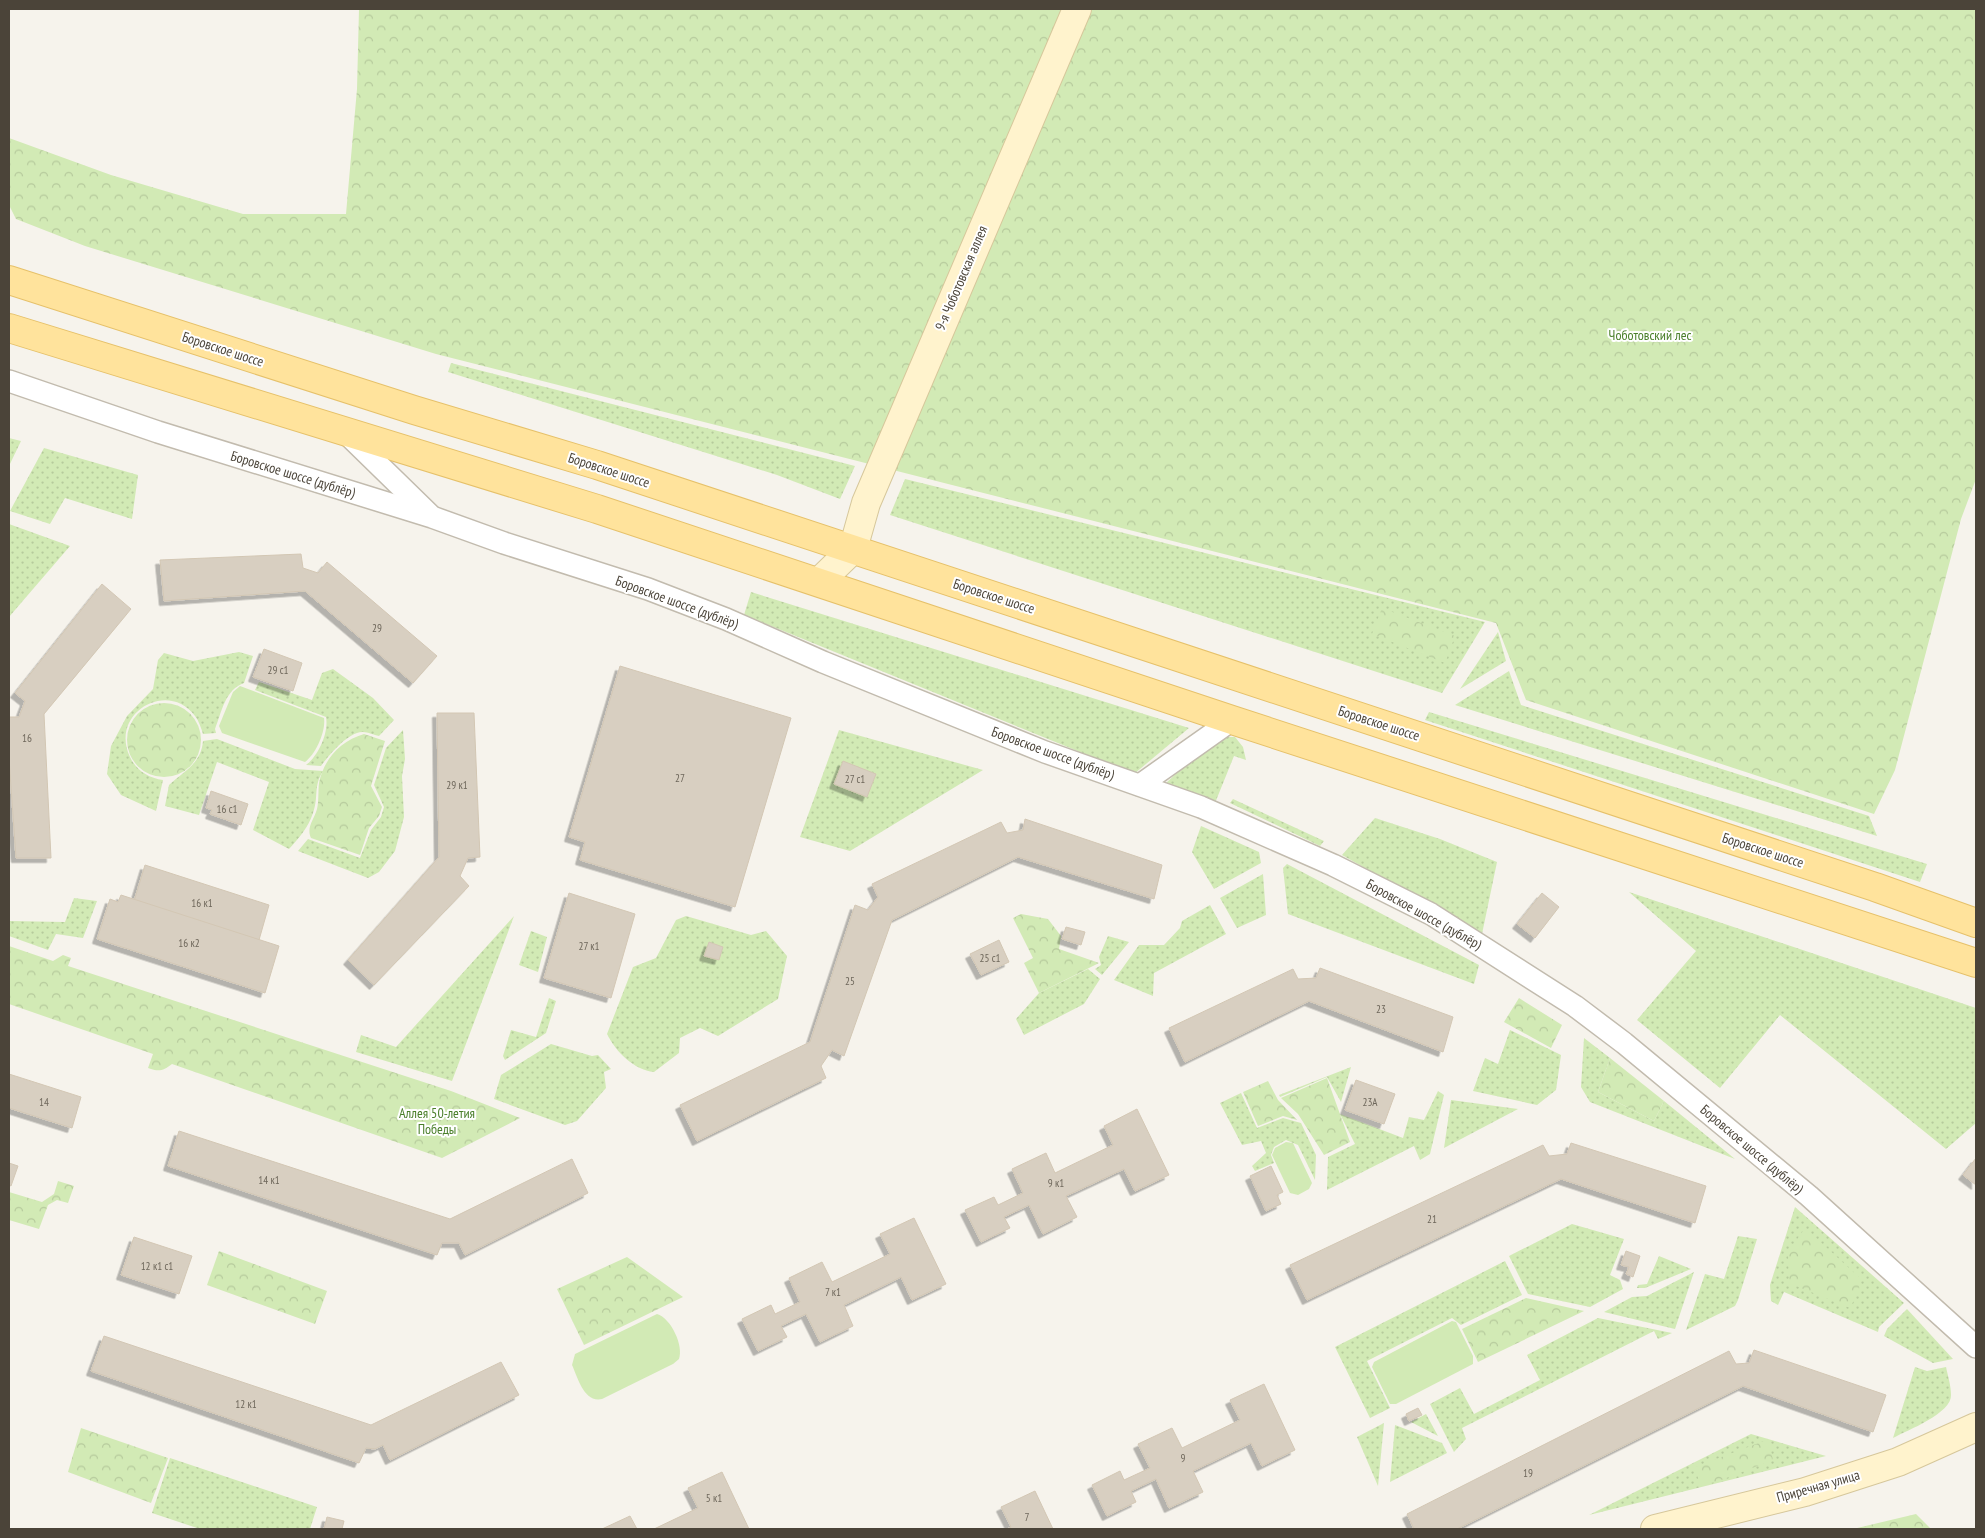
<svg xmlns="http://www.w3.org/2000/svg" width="1985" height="1538" font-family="'PT Sans Narrow',sans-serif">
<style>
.grass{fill:url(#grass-dots)}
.forest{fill:url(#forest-crowns)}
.garden{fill:#d2eab5}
.building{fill:#d8cfc1;stroke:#d3c7b4;filter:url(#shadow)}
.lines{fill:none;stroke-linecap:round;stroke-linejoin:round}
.street-casing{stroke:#c2bbae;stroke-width:24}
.secondary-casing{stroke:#d6c79b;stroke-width:30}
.primary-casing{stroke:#e6c16a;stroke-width:30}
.street{stroke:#fff;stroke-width:21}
.secondary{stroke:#fff3cd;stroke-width:28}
.primary{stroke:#ffe39c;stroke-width:28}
.labels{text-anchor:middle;stroke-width:4;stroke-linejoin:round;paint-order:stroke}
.number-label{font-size:11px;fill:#6e675b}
.street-label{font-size:14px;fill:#4b4439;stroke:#fff}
.park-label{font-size:14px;fill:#4a7f2a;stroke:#fff}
</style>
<defs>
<pattern id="grass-dots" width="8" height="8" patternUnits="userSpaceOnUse" patternTransform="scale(1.25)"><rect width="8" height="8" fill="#d2eab5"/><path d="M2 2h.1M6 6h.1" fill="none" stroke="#b6ca9c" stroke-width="1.8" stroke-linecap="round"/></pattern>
<pattern id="forest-crowns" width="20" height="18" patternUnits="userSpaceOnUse" patternTransform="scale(1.25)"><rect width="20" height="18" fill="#d2eab5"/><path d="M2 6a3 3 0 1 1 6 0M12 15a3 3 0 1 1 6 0" fill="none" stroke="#b6ca9c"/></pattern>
<filter id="shadow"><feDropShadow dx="-4.5" dy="4.5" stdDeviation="0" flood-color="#0004"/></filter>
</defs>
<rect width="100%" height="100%" fill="#f6f3ec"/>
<g class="grass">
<path d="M451 363 855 466 840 499 777 475 448 372Z"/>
<path d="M9 438 21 441 9 466Z"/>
<path d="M44 448 138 475 132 519 65 498 50 524 10 511Z"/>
<path d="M905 479 1485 622 1442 693 890 515Z"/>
<path d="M9 524 70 546 9 617Z"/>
<path d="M751 592 1189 728 1134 774 744 615Z"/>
<path d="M1498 632 1506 661 1460 689Z"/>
<path d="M239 652 253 656 244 683C225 690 222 711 215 729L216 733 203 734C201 728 199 721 195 716 168 679 109 713 130 757 136 770 148 778 163 780L156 811 121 795 107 774 111 746 127 716 153 689 158 660 164 653 193 661Z"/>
<path d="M333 669 373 698 394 720 379 736C374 735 368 732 363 732 349 731 329 755 321 766L306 765C318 756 329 733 326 717L255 690 259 682 312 700 322 673Z"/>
<path d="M1509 671 1521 705 1869 816 1877 836 1455 705Z"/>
<path d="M1429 712 1927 864 1920 882 1425 720Z"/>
<path d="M403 730 405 759 402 776 404 817 395 851 379 872 368 878 298 851 308 839 360 858 371 830 381 817 384 807 374 785 386 748Z"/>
<path d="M839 730 983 770 850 851 800 837Z"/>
<path d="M1223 737H1235L1243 747 1246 760 1234 756 1215 803 1166 783 1213 740Z"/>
<path d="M217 739 295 769 323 771C313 787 319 796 313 813 308 828 299 838 289 849L253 830 269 782 217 762 199 815 165 806 169 785C184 771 201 764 203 741Z"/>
<path d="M1233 799 1324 841 1320 846 1230 803Z"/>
<path d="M1375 818 1440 839 1497 862 1482 934 1342 855Z"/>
<path d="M1201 826 1259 852 1261 863 1214 889 1192 852Z"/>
<path d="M1287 864 1479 965 1474 984 1288 914 1283 868Z"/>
<path d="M1263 874 1266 915 1237 928 1220 898Z"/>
<path d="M1629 892 1976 1008V1123L1946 1149 1780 1015 1720 1088 1637 1020 1696 951Z"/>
<path d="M74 898 97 901 83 938 56 934 48 950 9 936V921L65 922Z"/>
<path d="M1210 905 1226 934 1154 973 1153 996 1114 980 1139 945H1164L1180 928 1182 921Z"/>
<path d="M514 916 452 1081 356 1052 361 1035 396 1047Z"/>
<path d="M686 916 751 935 766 931 787 956 778 999 718 1036 700 1028 680 1038 679 1053 654 1072C634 1070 616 1052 607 1034L633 967 656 958 676 920Z"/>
<path d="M531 931 547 937 538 972 519 965Z"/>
<path d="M1108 936 1129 942 1102 975 1095 969 1101 965 1099 957Z"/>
<path d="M1088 969 1100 979 1084 1004 1024 1035 1016 1019 1039 993Z"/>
<path d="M549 998 556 1001 546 1033 505 1060 503 1056 511 1030 536 1037Z"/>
<path d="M1510 1030 1561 1055 1556 1090 1537 1105 1473 1091 1485 1058 1498 1064Z"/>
<path d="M1584 1038 1610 1058 1598 1092 1654 1121 1664 1101 1735 1159 1590 1102 1581 1087Z"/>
<path d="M551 1044 592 1056 598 1055 611 1069 604 1072 606 1088 577 1121 565 1125 494 1099 501 1075Z"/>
<path d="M1351 1067 1341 1102 1327 1077 1280 1097 1279 1095Z"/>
<path d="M1438 1091 1444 1095 1430 1154 1420 1160 1414 1146 1327 1190 1328 1157 1355 1144 1340 1114 1403 1138 1409 1117 1424 1120Z"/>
<path d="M1241 1093 1257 1128 1283 1118 1301 1123 1316 1155 1315 1180 1298 1145 1286 1140 1274 1147 1271 1155 1274 1163 1255 1171 1252 1166 1266 1153 1261 1141 1242 1145 1220 1103Z"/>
<path d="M1451 1100 1518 1109 1444 1148Z"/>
<path d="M1795 1207 1904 1303 1879 1327 1878 1332 1784 1292 1778 1305 1771 1301 1770 1285Z"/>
<path d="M1572 1224 1624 1239 1610 1275 1620 1280 1623 1289 1590 1307 1528 1294 1509 1256Z"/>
<path d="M1738 1236 1757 1239 1738 1300 1735 1306 1686 1330 1705 1274 1724 1279Z"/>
<path d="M1659 1256 1691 1269 1645 1288H1637L1638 1285 1647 1284Z"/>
<path d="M1505 1261 1522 1295 1461 1325 1452 1318 1367 1361 1390 1408 1370 1418 1335 1347Z"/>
<path d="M1694 1272 1675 1329 1604 1312 1632 1297 1647 1296Z"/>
<path d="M1907 1309 1953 1359 1933 1363 1884 1336 1887 1329Z"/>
<path d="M1598 1318 1672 1333 1658 1339 1654 1331 1462 1428 1466 1439 1454 1452 1430 1404 1460 1388 1474 1414 1540 1380 1527 1355Z"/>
<path d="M1915 1367 1927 1371 1946 1367C1948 1376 1951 1386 1951 1395 1952 1413 1908 1430 1893 1438Z"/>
<path d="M1426 1414 1438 1436 1411 1422Z"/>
<path d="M1384 1423 1378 1486 1357 1437Z"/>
<path d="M1395 1425 1442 1443 1447 1453 1390 1482Z"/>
<path d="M1751 1434 1826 1456 1589 1515Z"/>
<path d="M170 1458 317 1507 310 1529H200L152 1513Z"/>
</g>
<g class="forest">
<path d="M359 9H1976V479L1961 519 1895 770 1874 814 1526 700 1496 623 436 354 85 246 16 219 9 205V138L111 175 243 214H346L357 89Z"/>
<path d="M1382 608 1455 636 1445 663 1372 634Z"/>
<circle cx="164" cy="740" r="37"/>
<path d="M364 734 385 741 371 786 382 807 379 816 369 828 360 855 311 838C306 827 314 820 317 809 319 801 318 791 319 783 324 759 340 741 364 734Z"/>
<path d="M1021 914 1048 919 1061 936 1059 949 1099 963 1039 993 1024 963 1033 958 1013 918Z"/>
<path d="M9 946 53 961 63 955 71 958 68 966 451 1091 520 1118 442 1158 172 1064C163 1071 159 1072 148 1068L153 1054 9 1004Z"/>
<path d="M1519 998 1562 1025 1551 1048 1504 1022Z"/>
<path d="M1610 1058 1664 1101 1654 1121 1598 1092Z"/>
<path d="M1327 1078 1350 1142 1324 1155 1298 1114 1281 1098Z"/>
<path d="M1268 1081 1278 1100 1297 1120 1283 1116 1258 1126 1243 1092Z"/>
<path d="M58 1181 74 1186 68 1203 57 1200 48 1205 39 1229 9 1220V1192L42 1202 54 1194Z"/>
<path d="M1805 1228 1860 1278 1859 1290 1850 1308 1789 1283 1788 1252Z"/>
<path d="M219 1251 327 1291 315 1324 207 1285Z"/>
<path d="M627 1257 683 1297 584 1345 557 1289Z"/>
<path d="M1526 1298 1584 1311 1478 1362 1462 1329Z"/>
<path d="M81 1428 168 1458 151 1503 68 1472Z"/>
<path d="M1764 1441 1769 1443 1773 1460 1716 1482 1700 1485 1695 1467Z"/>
<path d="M1916 1514 1931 1529H1853Z"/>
</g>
<g class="garden">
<path d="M240 686 324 718C326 731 316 754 305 762L222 733 219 726 233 692Z"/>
<path d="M1286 1142 1293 1143 1312 1183 1309 1189 1298 1195 1290 1193 1272 1155 1275 1148Z"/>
<path d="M657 1314C671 1318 684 1346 679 1359L673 1364 602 1399C584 1403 578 1378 572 1365L575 1354Z"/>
<path d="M1452 1321 1456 1322 1473 1356V1364L1396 1404H1390L1372 1367 1374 1362Z"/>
</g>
<g class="building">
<path d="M301 554 303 568 318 573 327 562 437 656 413 683 305 591 164 601 160 560Z"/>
<path d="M102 584 131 609 44 714 51 858H16L9 759V717H19L25 701 15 693Z"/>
<path d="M264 649 302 663 293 691 253 677Z"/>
<path d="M620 666 791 718 735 907 580 860 585 842 569 837Z"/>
<path d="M437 713H474L480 857 468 858 460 876 469 886 374 985 348 960 439 857Z"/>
<path d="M843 761 876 774 867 797 834 784Z"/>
<path d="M211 791 248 804 241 825 210 814 212 810 206 808Z"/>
<path d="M1025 819 1162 865 1154 899 1018 857 892 920 844 1056 832 1050 821 1066 826 1078 697 1141 680 1105 810 1042 855 905 868 910 878 897 872 884 1001 822 1007 833 1023 830Z"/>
<path d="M145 865 269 905 259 940 134 901Z"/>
<path d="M569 893 635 914 611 998 544 978Z"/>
<path d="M1542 893 1559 907 1535 938 1517 924Z"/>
<path d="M121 895 279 946 265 993 97 939 110 899 118 902Z"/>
<path d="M1066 927 1085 932 1081 945 1062 939Z"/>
<path d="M999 940 1009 962 981 975 970 954Z"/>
<path d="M709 942 723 947 719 960 704 956Z"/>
<path d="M1320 968 1453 1017 1443 1052 1309 1001 1185 1062 1169 1028 1293 969 1298 979 1316 978Z"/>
<path d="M9 1074 81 1097 72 1128 9 1108Z"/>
<path d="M1356 1080 1395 1094 1384 1124 1345 1110Z"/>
<path d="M1137 1109 1169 1175 1135 1191 1124 1169 1066 1196 1077 1217 1043 1234 1029 1205 1004 1217 1010 1228 981 1242 965 1210 994 1197 998 1205 1023 1193 1012 1169 1046 1153 1055 1173 1113 1145 1104 1126Z"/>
<path d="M179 1131 450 1219 572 1159 588 1193 465 1255 459 1243H442L437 1255 168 1166Z"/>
<path d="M1571 1143 1706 1186 1695 1223 1561 1179 1307 1300 1290 1265 1543 1145 1549 1156 1567 1154Z"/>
<path d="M1976 1158V1185L1963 1175Z"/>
<path d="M9 1163 18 1166 11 1186 9 1185Z"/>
<path d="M1271 1166 1283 1192 1277 1195 1281 1204 1266 1211 1250 1176Z"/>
<path d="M914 1218 946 1284 912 1300 901 1277 844 1305 853 1326 820 1342 806 1314 781 1326 787 1337 758 1351 742 1319 771 1305 775 1314 800 1302 789 1278 822 1262 832 1282 890 1254 880 1234Z"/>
<path d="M134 1237 192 1256 179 1294 121 1275Z"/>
<path d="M1626 1251 1640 1256 1633 1277 1626 1274 1629 1267 1621 1265Z"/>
<path d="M104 1336 371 1425 501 1362 519 1395 390 1460 383 1445 375 1449 366 1448 359 1463 91 1371Z"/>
<path d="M1754 1350 1886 1395 1873 1432 1743 1386 1457 1529H1414L1407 1514 1729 1351 1736 1364 1749 1363Z"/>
<path d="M1264 1384 1295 1450 1262 1466 1251 1443 1193 1471 1203 1492 1169 1508 1156 1479 1131 1491 1136 1502 1107 1516 1092 1485 1120 1471 1124 1480 1150 1468 1138 1444 1172 1428 1182 1448 1240 1420 1230 1400Z"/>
<path d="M1418 1408 1422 1415 1409 1421 1406 1414Z"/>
<path d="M722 1472 749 1529H654L698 1508 688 1488Z"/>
<path d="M1035 1491 1053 1529H1007L1011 1527 1001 1507Z"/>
<path d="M630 1516 637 1529H602Z"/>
<path d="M327 1517 344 1521 342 1529H324Z"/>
</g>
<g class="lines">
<defs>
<g id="street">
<path d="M9 381 158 432 432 517 504 543 648 589 726 619 823 662 1045 752 1201 807 1333 865 1431 914 1575 1006 1624 1043 1809 1196 1976 1347"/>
<path d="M347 434 429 514"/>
<path d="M1140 785 1232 720"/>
</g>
<g id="secondary">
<path d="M820 581 853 549 866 503 1077 9"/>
<path d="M1655 1529 1805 1492 1898 1462 1976 1427"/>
</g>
<g id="primary">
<path d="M9 280 414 410 597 465 1875 887 1976 923"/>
<path d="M9 328 597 509 1232 720 1976 963"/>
</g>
</defs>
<use href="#street" class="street-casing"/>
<use href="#secondary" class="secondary-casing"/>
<use href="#primary" class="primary-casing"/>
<use href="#street" class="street"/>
<use href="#secondary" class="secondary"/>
<use href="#primary" class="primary"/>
</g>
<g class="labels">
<g class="number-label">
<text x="377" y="632">29</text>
<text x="278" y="674">29 с1</text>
<text x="27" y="742">16</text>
<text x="680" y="782">27</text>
<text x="855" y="783">27 с1</text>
<text x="457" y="789">29 к1</text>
<text x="227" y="813">16 с1</text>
<text x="202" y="907">16 к1</text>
<text x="189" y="947">16 к2</text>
<text x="589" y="950">27 к1</text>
<text x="990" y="962">25 с1</text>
<text x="850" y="985">25</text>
<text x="1381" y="1013">23</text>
<text x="44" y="1106">14</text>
<text x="1370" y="1106">23А</text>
<text x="269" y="1184">14 к1</text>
<text x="1056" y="1187">9 к1</text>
<text x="1432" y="1223">21</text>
<text x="157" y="1270">12 к1 с1</text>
<text x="833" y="1296">7 к1</text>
<text x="246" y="1408">12 к1</text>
<text x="1183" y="1462">9</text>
<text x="1528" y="1477">19</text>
<text x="714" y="1502">5 к1</text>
<text x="1027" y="1521">7</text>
</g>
<g class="street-label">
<text transform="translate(961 278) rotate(-67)" y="5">9-я Чоботовская аллея</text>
<text transform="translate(223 349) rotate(18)" y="5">Боровское шоссе</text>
<text transform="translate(609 470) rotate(18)" y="5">Боровское шоссе</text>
<text transform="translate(293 474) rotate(17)" y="5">Боровское шоссе (дублёр)</text>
<text transform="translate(994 596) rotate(18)" y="5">Боровское шоссе</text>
<text transform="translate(677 602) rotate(20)" y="5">Боровское шоссе (дублёр)</text>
<text transform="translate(1379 723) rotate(18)" y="5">Боровское шоссе</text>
<text transform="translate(1053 753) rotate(20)" y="5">Боровское шоссе (дублёр)</text>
<text transform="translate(1763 850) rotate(18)" y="5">Боровское шоссе</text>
<text transform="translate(1424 914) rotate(29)" y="5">Боровское шоссе (дублёр)</text>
<text transform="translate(1752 1149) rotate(40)" y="5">Боровское шоссе (дублёр)</text>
<text transform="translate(1818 1486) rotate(-16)" y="5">Приречная улица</text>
</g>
<g class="park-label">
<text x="1650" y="340">Чоботовский лес</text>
<text x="437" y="1118">Аллея 50-летия<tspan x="437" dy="16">Победы</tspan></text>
</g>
</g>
<rect width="1985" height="1538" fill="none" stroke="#4b4439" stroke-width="20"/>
</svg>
